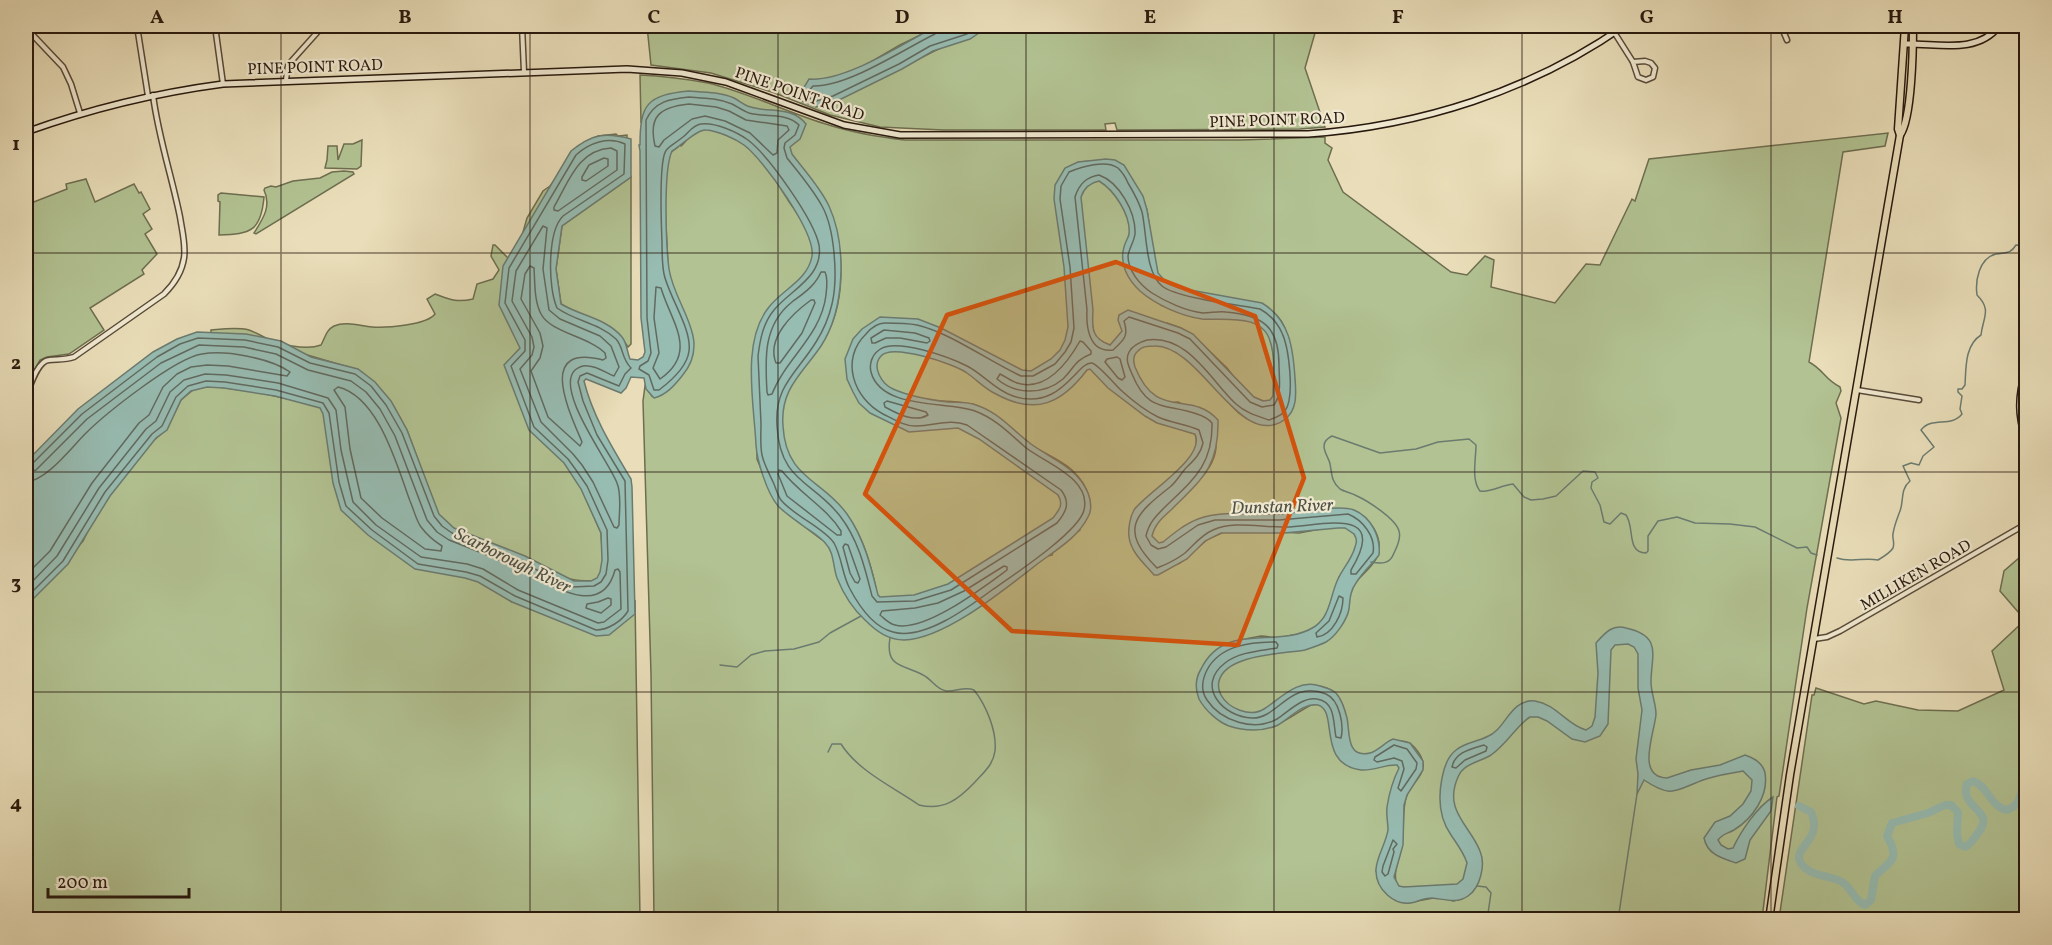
<svg xmlns="http://www.w3.org/2000/svg" width="2052" height="945" font-family="Vollkorn,serif">
<style>
.green{fill:#b2c292;stroke:#6d6e50;stroke-width:1.5}
.water{fill:#97bcb2;stroke:#6b7b70;stroke-width:1.5;fill-rule:evenodd}
.lines{fill:none;stroke-linecap:round;stroke-linejoin:round}
.shore{stroke:#606a60;stroke-width:1.5}
.stream{stroke:#6b7b70;stroke-width:1.5}
.river{stroke:#97bcb2;stroke-width:8}
.minor-casing{stroke:#584a39;stroke-width:7}
.secondary-casing{stroke:#28190e;stroke-width:8}
.primary-casing{stroke:#28190e;stroke-width:9}
.minor{stroke:#f1ead2;stroke-width:4}
.secondary{stroke:#f1ead2;stroke-width:5}
.primary{stroke:#e9deb9;stroke-width:6}
.marked{fill:#d5530c;fill-opacity:0.2;stroke:#d5530c;stroke-width:4.5;stroke-linejoin:round}
.grid{fill:none;stroke:#28190e;stroke-width:1.5;stroke-opacity:0.55}
.labels{text-anchor:middle;stroke-width:4.5;stroke-linejoin:round;paint-order:stroke}
.street-label{font-size:16px;fill:#28190e;stroke:#f1ead2}
.water-label{font-size:18px;font-style:italic;fill:#4f5247;stroke:#f1ead2}
.neatline{fill:none;stroke:#28190e;stroke-width:2}
.grid-label{font-size:20px;text-anchor:middle;font-weight:bold;fill:#28190e}
</style>
<rect width="100%" height="100%" fill="#e9deb9"/>
<filter id="stains"><feTurbulence type="fractalNoise" baseFrequency=".00333" numOctaves="4"/><feColorMatrix values="0 0 0 0 .2 0 0 0 0 .09 0 0 0 0 .02 0 0 0 .5 -.17"/></filter>
<radialGradient id="worn" r=".72"><stop offset=".6" stop-color="#630" stop-opacity="0"/><stop offset="1" stop-color="#630" stop-opacity=".3"/></radialGradient>
<g class="green">
<path d="M647 26H939L900 45 864 66 800 90 799 99C808 104 815 106 826 104 833 103 839 96 846 93 894 74 938 48 985 26H1317L1305 68 1325 127 1300 129 1117 130 1115 123 1105 124 1106 130H943L880 127 830 115 775 93 711 73 651 65Z"/>
<path d="M640 75C663 76 686 79 708 83 750 93 788 113 829 125 854 133 879 137 905 140H1241L1325 137V143L1332 148 1328 160 1343 192 1451 272 1467 275 1485 256 1494 260 1491 287 1555 303 1586 264 1600 265 1632 199 1635 201 1649 159 1888 133 1885 146 1843 152 1809 362C1824 370 1824 379 1840 387L1841 391 1836 403 1841 418 1807 608 1779 796 1777 797 1762 919H654L651 674 643 401 645 386 652 396 656 384 662 386 660 393H663L685 362 689 340 669 284 665 205 666 168 670 153 678 147 676 142 681 146C687 141 690 134 696 130 705 125 730 136 739 141 760 154 775 179 788 200 803 223 829 253 804 281 797 289 786 292 779 300 760 318 753 345 753 371 753 377 756 382 756 388 756 395 755 399 757 406V459L770 490 789 515 821 539 834 544C836 555 837 566 840 576 845 591 855 609 867 619 874 625 882 631 890 634 929 645 992 590 1020 569H1024V574L1047 556 1052 555 1053 552 1080 530V525C1099 510 1088 485 1072 470 1058 458 1040 452 1025 441 1015 433 983 406 972 404 964 403 951 401 941 401 928 401 902 405 891 398 882 392 870 368 875 357 876 354 879 352 881 350H912L953 362C958 367 967 368 973 371 979 374 983 380 988 383 1009 397 1047 409 1067 390 1076 383 1081 373 1088 364H1096L1115 389 1142 411 1156 420V422C1168 424 1181 430 1195 434 1202 453 1183 463 1173 476 1172 476 1168 483 1168 484 1163 489 1154 492 1149 497 1120 523 1131 548 1153 573L1180 563 1208 539 1224 532 1239 530 1299 533 1336 526 1348 528 1359 538 1355 555 1339 577 1328 610 1322 621 1310 631 1296 635C1290 634 1286 638 1279 638 1273 638 1267 636 1261 636 1231 640 1191 660 1200 696 1201 700 1206 704 1208 707 1223 726 1247 733 1270 727 1285 723 1297 712 1311 705L1318 704 1326 706C1333 725 1330 744 1341 761 1367 775 1372 766 1398 763H1401L1402 766 1393 784 1392 807 1389 814 1390 838 1376 871 1379 874 1386 893 1395 900 1406 903 1439 897 1453 901 1462 899 1472 892 1478 882C1468 882 1459 885 1449 886 1437 887 1406 889 1397 886 1392 871 1400 860 1402 845 1405 828 1401 811 1407 795 1411 784 1425 775 1423 763 1422 756 1415 747 1411 744 1392 733 1382 756 1365 755 1361 755 1356 752 1352 750 1344 733 1350 711 1337 695 1324 681 1302 685 1287 695 1267 707 1259 726 1232 708 1226 704 1219 700 1216 693 1213 687 1215 681 1217 676 1226 651 1274 655 1299 650 1308 649 1317 645 1324 641 1350 626 1341 600 1355 583 1368 568 1384 559 1378 538 1370 511 1346 511 1324 510 1313 516 1298 512 1287 517L1242 514 1210 516 1183 527 1165 543 1153 545C1151 540 1149 537 1151 532 1157 507 1204 488 1214 457 1217 450 1216 442 1216 435 1216 428 1216 423 1212 418 1207 413 1186 407 1178 402 1172 402 1167 405 1161 402 1148 397 1123 360 1126 347 1135 345 1161 341 1170 343 1180 346 1188 357 1194 364 1198 369 1204 372 1208 377 1223 396 1244 430 1274 424 1291 421 1295 396 1294 382 1293 378 1291 373 1291 369 1290 350 1290 324 1272 311 1263 305 1220 297 1210 297L1204 294 1179 291 1176 287C1166 287 1160 280 1156 272L1147 210 1141 194 1121 164 1110 160 1079 162 1065 169 1058 182 1056 201 1065 241 1066 278 1071 316 1069 338H1070C1068 344 1065 345 1061 350 1051 360 1044 377 1026 375 1007 363 987 354 966 344 939 332 915 318 884 321 874 322 868 326 861 334 840 356 847 391 870 410 875 415 883 418 890 421 906 428 922 429 939 427 943 427 949 425 952 425 955 425 961 428 965 429L1038 478C1046 487 1066 493 1062 510 1052 519 1043 528 1033 536 1021 545 1005 547 996 558H993L963 578 937 591 909 599 883 600 875 593 876 588C870 561 861 530 842 509 830 496 813 487 799 475 787 464 783 439 781 424 777 393 804 369 821 345 847 306 846 246 827 205 825 201 821 198 819 194 810 178 799 164 787 151L786 146 799 136 800 120 793 113H769L760 117C750 112 742 105 732 100 706 90 647 86 641 123Z"/>
<path d="M616 134 618 136 627 135V143L549 193 574 472 601 533 603 564 598 581C581 581 569 581 555 573L460 533 440 519 407 430 393 405 358 370 304 354 211 337V330C223 329 237 327 249 330 258 333 266 339 275 342 289 346 308 350 321 345 325 338 326 330 334 326 346 321 360 326 372 327 386 328 427 325 435 314L427 299 435 294C449 299 456 303 473 299L477 284 493 279 499 270 491 256 493 245H495L508 258 521 239 527 218 543 191 550 186 584 142 598 136Z"/>
<path d="M362 140 361 166 357 169 325 168 327 160 328 146H337L338 160 344 144H353Z"/>
<path d="M344 171 353 172 354 174 256 234 254 233C262 220 272 207 264 190L265 188 271 186 276 187 293 181 320 178 332 172Z"/>
<path d="M631 177V344L628 347 622 338 561 304 556 269 562 226Z"/>
<path d="M86 179 95 202 134 184 139 193 141 192 150 209 143 214 152 229 145 234 157 254 142 270 144 274 90 308 104 330 69 354 47 357 40 360 26 385V205L67 189 66 184Z"/>
<path d="M1094 179 1110 185 1128 216 1148 296 1163 306 1207 316 1252 320 1270 334 1274 354V396L1268 403 1248 395 1227 368 1194 336 1181 328 1167 323 1110 345 1096 340 1092 324 1076 201 1082 183Z"/>
<path d="M221 193 264 197C261 231 251 234 219 235L220 202 218 201V195Z"/>
<path d="M212 386 261 393 320 406 473 577 512 602 633 610 635 600 640 919 26 920V606L83 541 99 508 153 441 167 429 181 400 194 389Z"/>
<path d="M2026 552V919H1779L1812 695H1814L1816 688 1864 704 1876 701 1918 710 1958 711 2004 690 1992 651 2025 620 2000 591 2004 571Z"/>
</g>
<g class="water">
<path d="M937 26H989L970 39 933 51 902 69 835 102 816 107 799 100 803 89 809 79C846 82 903 43 937 26Z"/>
<path d="M689 91C704 92 720 92 734 98 740 101 745 106 751 107 770 113 792 106 806 124L800 139 790 147 792 154C804 170 820 187 829 206 847 246 845 309 821 346 802 374 780 389 783 426 786 479 822 479 847 514 864 538 871 567 878 595L880 597 914 595 948 584 1053 518C1059 510 1064 505 1058 495L979 439 958 428 909 432 870 413 859 403 853 392 847 379 845 359 853 339 862 329 880 317 918 319 941 328 1022 370 1031 371 1051 359 1060 350 1065 340 1068 327 1064 267 1054 199 1055 185 1065 168 1078 162 1106 159 1115 160 1124 165 1143 196 1147 210 1158 273 1167 283 1179 288 1262 303C1290 320 1293 348 1295 378 1296 393 1298 410 1284 420 1240 451 1200 345 1155 346 1149 346 1142 346 1138 351 1133 355 1133 361 1135 367 1157 422 1190 389 1218 420 1219 467 1202 479 1171 510 1162 518 1155 524 1152 536L1159 543 1163 542C1174 533 1185 524 1198 519 1225 509 1253 516 1280 514 1298 513 1339 504 1354 510 1371 517 1381 537 1379 555 1372 564 1362 573 1356 583 1350 591 1350 600 1349 609 1347 620 1336 636 1326 642 1320 645 1311 648 1305 650 1282 654 1226 654 1219 681 1218 686 1218 690 1221 695 1228 708 1250 718 1264 709 1280 699 1298 678 1320 686 1326 688 1332 689 1336 693 1342 700 1345 710 1347 718 1350 732 1346 759 1370 753 1378 751 1385 742 1393 739L1410 743 1423 761V770L1407 795 1404 805 1403 845 1394 877 1399 886 1404 887 1457 884 1463 879 1467 863C1464 853 1457 844 1451 835 1439 818 1438 798 1442 778 1444 767 1447 757 1456 750 1468 740 1485 742 1497 730 1508 719 1515 699 1535 701 1556 704 1567 725 1586 730L1592 726 1595 717 1598 673 1596 643C1605 633 1612 624 1626 628 1663 636 1651 656 1651 682 1651 693 1656 704 1656 714 1655 732 1635 777 1667 778L1691 770 1720 765 1745 755C1754 758 1763 763 1765 773 1769 796 1752 819 1734 830 1727 834 1723 833 1718 840L1721 845 1728 849 1733 848C1741 831 1757 807 1773 797L1771 811 1750 840 1745 859 1736 863C1721 858 1707 854 1704 838L1715 822 1730 816 1743 804 1751 791 1752 780 1743 771C1731 773 1718 775 1706 779 1676 789 1674 800 1644 780L1637 794 1638 774 1636 759 1642 710 1638 688V654L1634 647 1628 644 1615 645 1611 650 1608 724 1600 736 1585 742 1572 739 1547 721 1538 717H1530C1517 725 1507 744 1491 755 1480 762 1464 763 1458 777 1443 811 1470 825 1480 851 1486 865 1480 888 1468 896 1457 904 1444 899 1432 898 1426 898 1421 900 1415 902 1395 908 1375 889 1376 869 1377 856 1386 843 1388 830 1388 822 1386 815 1387 807 1389 794 1393 780 1399 768L1397 765C1386 764 1374 771 1361 770 1316 764 1339 711 1318 705 1304 702 1289 719 1278 725 1263 732 1244 731 1229 726 1218 722 1205 710 1199 699 1195 689 1195 679 1201 669 1225 620 1277 650 1314 627 1318 625 1321 621 1324 617 1331 606 1332 591 1338 579 1343 568 1352 559 1355 547 1357 542 1357 539 1354 534L1345 528H1338L1284 533H1221L1205 541 1187 559 1158 575H1154C1145 564 1131 553 1129 537 1128 529 1130 517 1134 510 1147 492 1206 458 1195 434L1157 423 1145 416 1108 388 1090 369 1087 370C1062 403 1036 416 996 394 985 389 977 380 967 373 955 364 892 343 881 356 871 367 882 384 893 389 909 396 931 400 948 402 956 402 965 402 973 404 998 411 1012 430 1031 444 1053 460 1077 467 1088 493 1091 501 1092 510 1088 517 1077 539 1054 551 1036 565 1005 589 945 639 904 640 888 640 876 631 865 620 853 609 843 593 837 578 833 567 834 552 826 544 820 536 810 531 802 525 794 519 785 513 778 506 767 493 757 461 756 445 754 403 741 341 769 307 783 289 808 280 812 256 816 233 763 159 744 145 734 138 718 131 706 130 697 129 681 146 672 151 663 170 666 246 669 269 675 308 713 339 682 376 674 386 666 395 654 398L646 389 644 378 631 377 626 388 621 393 586 379 584 381C593 417 612 447 631 479L632 487 635 614 609 635 596 636 512 602 478 582 465 578 415 569 368 535 341 510 333 483 323 414 320 408 275 396 224 388 207 387 191 391 181 400 167 430 156 438 110 496 68 564 26 606V462L78 409 153 352 177 339 197 332 246 334 281 341 311 357 358 369 375 382 391 401 407 430 439 514 454 528 525 556 574 581H591L597 578 600 572 602 560 601 533 581 489 564 463 529 430 504 365 520 348 499 305 503 266 571 151C592 134 605 132 631 139V177L562 226 556 269 561 304C581 316 606 318 622 337 627 343 627 352 630 359L638 360 643 357 645 352 641 318 640 151 639 145H640C640 104 647 95 689 91ZM1099 181C1114 190 1131 215 1129 234 1128 239 1125 242 1124 247 1119 264 1128 280 1140 291 1156 305 1181 316 1202 319 1224 321 1262 313 1270 341 1276 358 1273 378 1273 396L1270 400 1263 401 1254 397 1193 334 1181 328 1128 310 1119 315 1118 320 1122 331 1110 345C1091 338 1092 328 1093 310L1081 197C1084 188 1089 183 1099 181Z"/>
</g>
<g class="lines">
<g class="shore">
<path d="M938 26 935 34C902 50 848 87 813 86L808 92 807 97 816 101 833 96 899 64 930 46 967 34 979 26"/>
<path d="M689 97C703 98 718 98 732 104 738 107 743 111 749 113 766 118 786 112 799 125L795 135 785 143 784 148 787 158C799 173 812 188 822 206 835 229 838 279 832 304 829 317 823 331 816 342 797 373 774 386 777 426 780 482 813 481 840 516 858 539 865 568 872 596L877 602 915 601 951 590 1057 523C1066 512 1071 503 1061 490L967 425C950 418 934 426 917 426 906 427 893 419 883 414 853 398 840 359 866 334 871 328 877 323 885 323 895 323 907 323 917 325 951 333 988 361 1021 376H1033L1055 364 1065 352 1071 342 1074 328 1070 267 1060 199 1061 186 1069 172C1081 167 1106 159 1118 168 1122 172 1126 178 1128 183 1134 193 1139 202 1142 212 1147 234 1145 272 1162 286 1176 298 1240 305 1260 309 1271 315 1277 322 1282 333 1289 348 1295 397 1285 411 1281 416 1275 418 1269 420 1257 416 1246 413 1236 404 1211 381 1188 334 1147 340 1140 342 1133 345 1129 352 1125 360 1129 367 1132 374 1148 413 1165 403 1197 414 1203 416 1208 418 1212 423 1213 464 1194 479 1167 505 1157 515 1149 522 1146 536L1151 545 1158 549 1166 547 1198 525 1215 520H1279L1348 514C1363 520 1376 537 1373 553L1356 574H1351V570C1390 505 1321 526 1286 527 1263 528 1234 520 1213 530 1201 535 1194 545 1185 553 1177 559 1165 565 1157 568 1119 530 1134 515 1170 487 1176 482 1180 475 1185 469 1193 461 1201 454 1203 443L1199 430C1186 424 1171 423 1158 417 1146 411 1133 401 1123 392 1116 386 1098 364 1092 363 1077 361 1061 412 1013 396 995 390 983 374 967 366 949 357 895 337 879 350 872 355 869 364 871 372 881 410 947 401 975 411 996 419 1009 433 1025 447 1043 462 1092 478 1084 510 1079 532 1012 576 992 590 969 607 923 641 893 632 873 627 859 606 850 589 842 575 842 557 834 543 824 528 794 516 781 500 778 496 776 489 774 484 770 475 764 465 762 455 760 445 761 434 761 424 760 402 759 379 758 356 760 340 763 323 774 310 790 290 824 277 819 245 814 220 769 156 748 140 737 132 715 122 701 124 693 125 689 132 683 137 667 150 664 145 662 169 660 193 661 217 662 242 662 252 662 264 664 274 669 297 692 329 689 351 687 367 671 381 659 390H654L649 375 639 369 640 366 648 361 651 353 647 318 646 120C655 101 670 99 689 97Z"/>
<path d="M689 104 716 107 729 111 746 120 787 126 789 130 778 140 777 153 773 155 750 133 725 121 705 116 692 119 664 140 659 147 655 146C648 116 660 107 689 104Z"/>
<path d="M611 148 617 151V170L558 211 554 210V207C569 181 578 150 611 148Z"/>
<path d="M604 158 608 159V166L586 181 582 180V177L589 165Z"/>
<path d="M1099 175C1119 182 1136 212 1135 234 1134 242 1129 248 1128 256 1128 271 1140 285 1152 293 1166 302 1186 311 1203 313 1211 313 1218 311 1226 312 1263 315 1279 327 1279 365 1279 378 1282 394 1274 405L1262 407 1250 402 1190 339 1178 333 1129 317 1124 321C1129 336 1124 340 1113 350 1089 353 1086 327 1087 310L1075 197C1079 184 1086 177 1099 175Z"/>
<path d="M543 226 547 228 543 269 549 310 560 319 600 336 611 346 619 367 614 376C606 373 597 366 588 366 583 365 579 367 575 370 554 390 610 463 617 483 622 495 619 513 619 525L617 528 614 527 593 482 582 465 573 454 541 422 520 369 532 355 534 347 532 337 512 301 516 271Z"/>
<path d="M530 266 534 268C535 282 534 301 541 314 551 333 588 336 605 353L606 358 603 360C536 343 569 411 582 442L580 446 548 417 531 371 540 358 543 346 540 333 521 299 525 274Z"/>
<path d="M825 272C828 278 827 287 826 295 821 336 786 358 772 394L768 395 767 392C765 359 763 325 792 302 804 293 815 286 821 272Z"/>
<path d="M656 287 661 288C671 322 699 352 660 379L653 368 659 353 654 318Z"/>
<path d="M811 300H814L815 303 802 333 780 363H776C766 338 793 313 811 300Z"/>
<path d="M884 330 915 333 929 338 930 341 927 343 900 338H886L875 343H872L871 338Z"/>
<path d="M1080 341 1083 342 1091 351V354C1075 360 1074 368 1063 379 1044 395 1016 395 997 379L1000 374C1006 377 1011 381 1017 383 1046 392 1068 362 1080 341Z"/>
<path d="M1117 357 1120 359 1125 377 1122 380 1118 378 1105 362 1107 359Z"/>
<path d="M338 387C379 397 397 466 410 501 414 510 416 520 421 527 427 535 434 541 442 546L441 551 425 549 382 518 361 498 350 449 345 407 334 390Z"/>
<path d="M887 401 926 412 928 415C914 423 898 414 885 407L884 403Z"/>
<path d="M26 465 32 464 82 414 157 357 180 344 198 338 245 340 278 347 310 363 355 374 371 386 386 405 402 433 434 516 442 526 452 533 523 562 558 582 572 587 594 586 601 582 606 574 608 560 607 530 587 486 576 470 568 459 534 427 511 366 525 351V340L505 303 509 268 576 155C589 143 608 136 625 144L624 174 563 216C547 232 548 288 557 308 575 321 599 323 616 339 624 348 621 358 631 368L625 374 619 386 587 373 580 376 578 382 583 401 597 435 625 481 628 611C622 621 608 630 596 630L515 596 480 576 466 572 418 564 372 530 346 506 339 482 329 413 323 403 276 390 225 382 206 381 188 386 176 397 162 426 152 434 105 492 63 561 26 598"/>
<path d="M779 470 782 471C800 494 826 507 841 531V535H837L787 496 778 474Z"/>
<path d="M26 473 36 470 87 419 161 363 199 345 244 347 276 354 308 370 351 381 366 392 380 409 395 436 427 520 437 532 449 540C472 549 495 558 518 568 545 580 601 623 615 570L618 569 620 572 621 609 604 622 598 623 518 590 483 569 467 564 421 557 376 525 353 502 341 450 336 410 328 398 278 383 226 375 205 374 184 380 170 392 156 421 146 429 99 488 57 556 26 588"/>
<path d="M26 482C46 481 71 448 85 434 105 414 175 358 202 354 226 350 270 358 290 372L287 376 228 366 207 365 191 367 177 374 163 387 149 415 139 423 92 483 50 551 26 575"/>
<path d="M845 544 848 545 860 579 858 583 855 582 850 573 843 547Z"/>
<path d="M1004 566 1007 567V570C984 587 924 633 895 625 889 624 884 618 880 615L882 611 915 608 938 603 964 591Z"/>
<path d="M1339 596 1343 598C1343 613 1333 635 1317 637L1316 633 1329 621Z"/>
<path d="M608 598 611 599V605L601 613 586 608 587 604 598 602Z"/>
<path d="M1276 642 1278 645 1277 648C1259 651 1239 652 1225 663 1195 686 1223 717 1252 718 1278 719 1290 679 1326 694 1340 700 1344 726 1341 738L1336 737C1333 723 1336 702 1317 699 1303 696 1288 712 1277 719 1254 732 1221 721 1207 700 1200 690 1202 680 1207 670 1220 645 1251 642 1276 642Z"/>
<path d="M1394 745 1407 749 1417 763 1416 769 1401 791 1398 788 1404 769 1402 761 1394 758 1377 762 1374 760 1375 757Z"/>
<path d="M1484 745 1487 747 1486 751 1465 760 1456 768 1452 767C1455 752 1471 749 1484 745Z"/>
<path d="M1393 840 1397 844 1393 849 1394 852 1388 874 1385 876 1382 872 1383 866Z"/>
</g>
<g class="stream">
<path d="M2026 35C2016 48 2019 62 2026 76"/>
<path d="M1837 558C1851 563 1864 557 1878 560 1883 557 1890 553 1893 548 1895 542 1892 538 1893 534 1894 526 1897 519 1900 511 1904 501 1900 489 1910 481L1903 466 1911 463 1919 465 1923 456 1934 447 1921 430C1932 416 1951 428 1962 414L1960 409 1962 396 1958 392V389H1962L1965 385C1966 367 1965 345 1981 335 1983 317 1992 310 1977 295 1975 281 1979 258 1996 254 2005 252 2010 255 2016 245L2024 246 2026 236"/>
<path d="M1371 562C1382 564 1390 564 1394 553 1397 547 1401 537 1399 531 1396 519 1368 501 1357 496 1352 493 1345 492 1340 489 1331 482 1332 473 1330 464 1329 458 1324 453 1324 446 1324 441 1328 438 1332 436L1380 453 1416 449 1438 442 1469 439 1476 445C1476 459 1471 480 1480 491 1491 493 1501 485 1513 484L1524 497 1531 500 1543 499 1556 496 1583 471 1595 472 1598 478 1592 482 1591 488 1600 505 1604 522 1610 524 1621 513 1626 515C1635 527 1626 553 1646 553L1648 551V536L1658 521 1677 517 1695 523 1730 524 1755 527 1797 548 1807 547 1811 553 1817 555"/>
<path d="M720 665 737 667 751 655 765 651 794 649 819 642 830 633 861 616"/>
<path d="M828 752 832 744H841C858 771 893 787 919 805 944 811 959 799 975 782 984 772 993 765 995 751 997 731 986 705 974 690 964 686 956 692 946 691 935 689 932 679 923 675 903 664 885 668 890 638"/>
<path d="M1477 886 1486 887 1491 893 1487 920"/>
<path d="M1618 920 1637 794"/>
</g>
<path class="river" d="M1799 806 1811 812C1825 841 1787 849 1803 866 1813 877 1830 875 1842 882 1852 888 1854 901 1865 905L1871 900 1875 876C1890 861 1901 860 1887 836L1892 823 1928 813 1945 805H1951L1958 812 1957 833 1959 844 1965 847C1971 844 1974 838 1978 833 1997 810 1959 809 1967 784L1973 781C1988 786 1990 806 2006 810 2019 807 2021 796 2023 784L2026 783"/>
<defs>
<g id="minor">
<path d="M137 26 148 96"/>
<path d="M215 26 223 84"/>
<path d="M522 26 524 72"/>
<path d="M1781 26 1787 40"/>
<path d="M26 28 63 67 71 84 80 113"/>
<path d="M1614 32 1633 62"/>
<path d="M1645 61 1651 63 1655 68 1653 77 1646 80 1638 77 1633 62Z"/>
<path d="M286 80 288 65 323 26"/>
<path d="M1857 390 1919 400"/>
<path d="M26 397C30 387 37 361 49 360 58 359 65 360 74 357L164 294C174 284 182 272 184 258 186 245 182 230 180 217 172 177 158 136 153 95"/>
<path d="M1814 639 1827 637 1840 631 2026 524"/>
</g>
<g id="secondary">
<path d="M1905 44C1937 43 1977 55 1999 26"/>
<path d="M26 132C90 109 155 93 223 84L627 69 682 73 726 82 844 125 900 135 1308 134C1420 126 1531 91 1624 26"/>
<path d="M2026 371C2018 394 2017 415 2026 438"/>
</g>
<g id="primary">
<path d="M1900 135C1912 119 1913 48 1913 26"/>
<path d="M1769 920 1790 775 1900 135 1898 129 1905 26"/>
</g>
</defs>
<use href="#minor" class="minor-casing"/>
<use href="#secondary" class="secondary-casing"/>
<use href="#primary" class="primary-casing"/>
<use href="#minor" class="minor"/>
<use href="#secondary" class="secondary"/>
<use href="#primary" class="primary"/>
</g>
<path class="marked" d="M1116 262 1255 316 1304 478 1238 645 1012 631 865 494 947 315Z"/>
<path class="grid" d="M281 26V920M530 26V920M778 26V920M1026 26V920M1274 26V920M1522 26V920M1771 26V920M26 253H2026M26 472H2026M26 692H2026"/>
<g class="labels">
<g class="street-label">
<text transform="translate(315 66) rotate(-2)" y="6">PINE POINT ROAD</text>
<text transform="translate(800 93) rotate(19)" y="6">PINE POINT ROAD</text>
<text transform="translate(1277 119) rotate(-2)" y="6">PINE POINT ROAD</text>
<text transform="translate(1915 574) rotate(-30)" y="6">MILLIKEN ROAD</text>
</g>
<g class="water-label">
<text transform="translate(1282 506) rotate(-2)" y="6">Dunstan River</text>
<text transform="translate(513 560) rotate(26)" y="6">Scarborough River</text>
</g>
</g>
<rect width="2052" height="945" fill="none" stroke="#e9deb9" stroke-width="66"/>
<path d="M48 888v9h141v-9" fill="none" stroke="#28190e" stroke-width="3"/>
<text x="57" y="888" font-size="18" fill="#28190e" stroke="#f1ead2" stroke-width="4.5" paint-order="stroke">200 m</text>
<rect x="33" y="33" width="1986" height="879" class="neatline"/>
<g class="grid-label">
<text x="157" y="23">A</text>
<text x="405" y="23">B</text>
<text x="654" y="23">C</text>
<text x="902" y="23">D</text>
<text x="1150" y="23">E</text>
<text x="1398" y="23">F</text>
<text x="1647" y="23">G</text>
<text x="1895" y="23">H</text>
<text x="16" y="150">1</text>
<text x="16" y="369">2</text>
<text x="16" y="589">3</text>
<text x="16" y="809">4</text>
</g>
<rect width="100%" height="100%" filter="url(#stains)"/>
<rect width="100%" height="100%" fill="url(#worn)"/>
</svg>
